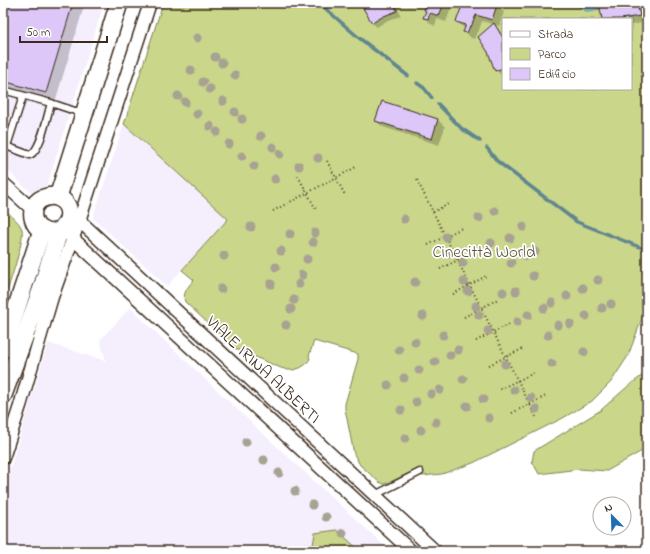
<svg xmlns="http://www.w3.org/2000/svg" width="650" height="554" font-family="'Indie Flower',sans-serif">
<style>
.built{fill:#f4eefd}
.green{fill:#cad68a;stroke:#828054;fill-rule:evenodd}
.water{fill:#7bc4db;stroke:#61868f}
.shadow{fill:#0003}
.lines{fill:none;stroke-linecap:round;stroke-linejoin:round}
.stream{stroke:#61868f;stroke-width:3.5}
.building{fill:#dcc7f8;stroke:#3b2a1e}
.lane-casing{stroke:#3b2a1e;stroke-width:9}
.street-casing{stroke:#3b2a1e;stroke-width:15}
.secondary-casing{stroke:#3b2a1e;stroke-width:20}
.path{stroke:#3b2a1e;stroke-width:2;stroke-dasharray:1 3;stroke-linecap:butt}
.lane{stroke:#fff;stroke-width:6}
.street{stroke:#fff;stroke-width:12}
.secondary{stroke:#fff;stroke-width:17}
.tree{fill:#a7a292}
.labels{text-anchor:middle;stroke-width:3.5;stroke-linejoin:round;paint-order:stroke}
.park-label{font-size:17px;fill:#5f5539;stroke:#fff}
.street-label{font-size:17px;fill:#3b2a1e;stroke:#fff}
</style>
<rect width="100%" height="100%" fill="#fff"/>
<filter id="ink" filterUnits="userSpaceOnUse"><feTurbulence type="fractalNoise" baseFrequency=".025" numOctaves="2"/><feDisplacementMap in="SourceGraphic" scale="8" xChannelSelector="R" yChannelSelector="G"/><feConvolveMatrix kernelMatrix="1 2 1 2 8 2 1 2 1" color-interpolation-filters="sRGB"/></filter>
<g filter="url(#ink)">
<g class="built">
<path d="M3 3H104L50 176 47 184 42 189 37 191 31 192 25 187 3 166Z"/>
<path d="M124 124 229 219 167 286 93 218Z"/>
<path d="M130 308 260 431 390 551H3V493L48 343 106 361 100 340Z"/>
</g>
<g class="green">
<path d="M163 3H647V305L628 356 611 382 592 401 563 418 473 463 442 474 422 476 418 469 388 483 384 484 379 482 360 465 354 454 345 409V404L347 397 358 359V354L314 341 309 356 310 359 305 365 300 368 293 370H288L281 368 236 349 185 302C182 294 188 286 194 280L182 270 228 219 124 124ZM503 19H631V89H503Z"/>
<path d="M3 208C9 214 19 221 22 229 25 241 7 290 3 304Z"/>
<path d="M647 372V448L607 471 579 469 539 474 532 461 534 451 601 410 627 387Z"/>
<path d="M337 530 360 551H320L313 545 315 533Z"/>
</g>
<path class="water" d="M577 3H599L600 9C590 11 583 14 577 3Z"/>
<g class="shadow">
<path d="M3 3H85L55 102 3 86Z"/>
<path d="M374 3H396L401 16 388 20 377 27 372 23Z"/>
<path d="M428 3H453L446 22 437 19 435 26 431 24 425 18Z"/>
<path d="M463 3H489L497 6 504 12 499 26 482 21 478 33 477 32 474 39 471 38 464 31 465 29 457 22 464 3Z"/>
<path d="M600 3H642L646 22 631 25V19H603Z"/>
<path d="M494 25 500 31 503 36V77L496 70Z"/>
<path d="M382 102 438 120 445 127 439 145 383 127 376 121Z"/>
</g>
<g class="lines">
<g class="stream">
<path d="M319 3 358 37 408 76"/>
<path d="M417 83 424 88 432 98"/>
<path d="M438 104 461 128 480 141"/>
<path d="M487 148 497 161 577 222 647 250"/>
</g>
</g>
<g class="building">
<path d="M3 3H73L46 93 3 81Z"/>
<path d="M372 3H394L397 11 384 16 372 23 363 8Z"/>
<path d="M427 3H444L439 16 430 13 428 19 423 18 426 11 424 10Z"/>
<path d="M463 3H492L497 5 492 20 476 15 471 27 470 26 467 33 463 32 466 25 456 22Z"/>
<path d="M599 3H637L640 16 621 19H602Z"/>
<path d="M494 23 503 38V68L495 71 488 52 478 37Z"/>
<path d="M382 101 438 119 432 139 375 121Z"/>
</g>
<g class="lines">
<defs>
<g id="lane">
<path d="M3 90 51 103 84 114"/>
<path d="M3 145 30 155C41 150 47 116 51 103"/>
<path d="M7 146 23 96"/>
<path d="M375 495 420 472"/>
</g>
<g id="street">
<path d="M3 183 33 210"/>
<path d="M69 211 435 551"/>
<path d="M69 235 411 551"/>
<path d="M3 458 20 406 52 297 79 221 150 3"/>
</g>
<g id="secondary">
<path d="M58 197 119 3"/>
<path d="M3 349 42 230"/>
<path d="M3 395 42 288 59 231C71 223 73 206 59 198 55 196 51 196 47 197 22 202 32 241 59 231"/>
</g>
</defs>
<use href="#lane" class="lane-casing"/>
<use href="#street" class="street-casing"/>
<use href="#secondary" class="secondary-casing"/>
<g class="path">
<path d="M327 161 345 195"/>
<path d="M298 176 317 211"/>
<path d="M417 180 536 417"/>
<path d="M273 211 356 167"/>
<path d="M433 212 450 203"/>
<path d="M428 245 462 228"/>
<path d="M440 269 474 252"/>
<path d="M453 294 486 276"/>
<path d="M464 317 498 299"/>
<path d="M476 341 510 324"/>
<path d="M489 365 522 349"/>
<path d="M500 389 534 373"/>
<path d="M512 413 546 396"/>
</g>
<use href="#lane" class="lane"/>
<use href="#street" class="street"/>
<use href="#secondary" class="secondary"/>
</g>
<g class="tree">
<circle cx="197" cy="38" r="4.5"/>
<circle cx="215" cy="57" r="4.5"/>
<circle cx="222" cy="63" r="4.5"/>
<circle cx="191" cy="70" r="4.5"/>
<circle cx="235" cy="75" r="4.5"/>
<circle cx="203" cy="82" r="4.5"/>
<circle cx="210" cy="89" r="4.5"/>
<circle cx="178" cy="96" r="4.5"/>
<circle cx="223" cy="101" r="4.5"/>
<circle cx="185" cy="102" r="4.5"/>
<circle cx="235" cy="112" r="4.5"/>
<circle cx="197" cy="114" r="4.5"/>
<circle cx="242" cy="119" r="4.5"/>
<circle cx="210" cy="126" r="4.5"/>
<circle cx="217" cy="132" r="4.5"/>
<circle cx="261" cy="136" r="4.5"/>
<circle cx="229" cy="144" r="4.5"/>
<circle cx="273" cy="147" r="4.5"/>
<circle cx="280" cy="154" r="4.5"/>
<circle cx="242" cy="156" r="4.5"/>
<circle cx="318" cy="158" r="4.5"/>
<circle cx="254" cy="166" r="4.5"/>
<circle cx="299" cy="166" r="4.5"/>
<circle cx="275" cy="179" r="4.5"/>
<circle cx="495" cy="211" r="4.5"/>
<circle cx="479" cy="218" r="4.5"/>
<circle cx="404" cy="219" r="4.5"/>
<circle cx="251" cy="227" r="4.5"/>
<circle cx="523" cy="227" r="4.5"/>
<circle cx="315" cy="233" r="4.5"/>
<circle cx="290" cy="234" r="4.5"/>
<circle cx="446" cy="237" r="4.5"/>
<circle cx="510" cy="238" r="4.5"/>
<circle cx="313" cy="242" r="4.5"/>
<circle cx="491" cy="243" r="4.5"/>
<circle cx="281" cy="251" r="4.5"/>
<circle cx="535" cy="252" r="4.5"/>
<circle cx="449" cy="253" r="4.5"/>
<circle cx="224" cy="256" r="4.5"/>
<circle cx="526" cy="256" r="4.5"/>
<circle cx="307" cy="259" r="4.5"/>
<circle cx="463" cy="263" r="4.5"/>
<circle cx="511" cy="263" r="4.5"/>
<circle cx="276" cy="267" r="4.5"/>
<circle cx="302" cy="275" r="4.5"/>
<circle cx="533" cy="276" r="4.5"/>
<circle cx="598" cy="280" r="4.5"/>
<circle cx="415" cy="282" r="4.5"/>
<circle cx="464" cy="282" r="4.5"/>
<circle cx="271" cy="284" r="4.5"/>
<circle cx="299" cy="284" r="4.5"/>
<circle cx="583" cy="288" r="4.5"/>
<circle cx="221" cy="289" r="4.5"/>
<circle cx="468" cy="291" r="4.5"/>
<circle cx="516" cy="291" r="4.5"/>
<circle cx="503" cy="292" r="4.5"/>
<circle cx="567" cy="296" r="4.5"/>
<circle cx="294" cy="300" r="4.5"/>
<circle cx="552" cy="303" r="4.5"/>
<circle cx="611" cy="304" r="4.5"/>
<circle cx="476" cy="306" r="4.5"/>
<circle cx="544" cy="308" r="4.5"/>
<circle cx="602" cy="308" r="4.5"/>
<circle cx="291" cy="309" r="4.5"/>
<circle cx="479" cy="315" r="4.5"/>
<circle cx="528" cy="315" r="4.5"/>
<circle cx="423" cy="316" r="4.5"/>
<circle cx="586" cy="316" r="4.5"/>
<circle cx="517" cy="322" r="4.5"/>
<circle cx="570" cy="324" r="4.5"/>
<circle cx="286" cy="325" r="4.5"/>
<circle cx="558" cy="325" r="4.5"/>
<circle cx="488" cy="331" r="4.5"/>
<circle cx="443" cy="335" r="4.5"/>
<circle cx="548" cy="335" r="4.5"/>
<circle cx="415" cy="342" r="4.5"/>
<circle cx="399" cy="350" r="4.5"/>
<circle cx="458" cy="350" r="4.5"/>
<circle cx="584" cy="352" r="4.5"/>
<circle cx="450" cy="355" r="4.5"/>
<circle cx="435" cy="362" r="4.5"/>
<circle cx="505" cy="364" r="4.5"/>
<circle cx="552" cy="364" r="4.5"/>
<circle cx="419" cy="370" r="4.5"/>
<circle cx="404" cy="378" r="4.5"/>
<circle cx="463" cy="379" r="4.5"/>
<circle cx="388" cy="385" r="4.5"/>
<circle cx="440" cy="390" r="4.5"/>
<circle cx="514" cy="390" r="4.5"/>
<circle cx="431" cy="394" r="4.5"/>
<circle cx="531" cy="398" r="4.5"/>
<circle cx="483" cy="399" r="4.5"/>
<circle cx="416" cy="402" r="4.5"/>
<circle cx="467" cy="406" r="4.5"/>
<circle cx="536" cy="409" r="4.5"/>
<circle cx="401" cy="410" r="4.5"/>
<circle cx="489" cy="418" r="4.5"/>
<circle cx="436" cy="422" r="4.5"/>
<circle cx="421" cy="430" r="4.5"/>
<circle cx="405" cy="438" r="4.5"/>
<circle cx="246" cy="442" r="4.5"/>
<circle cx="264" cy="460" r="4.5"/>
<circle cx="279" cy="473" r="4.5"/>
<circle cx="295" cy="491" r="4.5"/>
<circle cx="312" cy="505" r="4.5"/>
<circle cx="326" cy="517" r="4.5"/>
<circle cx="343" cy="533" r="4.5"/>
</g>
</g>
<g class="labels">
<g class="park-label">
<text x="484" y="257">Cinecittà World</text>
</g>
<g class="street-label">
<text transform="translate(264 369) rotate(43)" y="6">VIALE IRINA ALBERTI</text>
</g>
</g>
<rect width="650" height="554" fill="none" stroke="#fff" stroke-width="16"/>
<rect x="8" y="8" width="634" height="538" fill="none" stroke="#3b2a1e" stroke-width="1.5" filter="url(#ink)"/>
<rect x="502" y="18" width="130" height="72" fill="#ffffff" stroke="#b1aaa5"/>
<rect x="510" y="31" width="20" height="6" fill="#ffffff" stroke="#b1aaa5"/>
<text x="538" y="38" font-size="12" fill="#3b2a1e">Strada</text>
<rect x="510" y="48" width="20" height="12" fill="#cad68a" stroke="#b1aaa5"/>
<text x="538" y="58" font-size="12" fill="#3b2a1e">Parco</text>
<rect x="510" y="68" width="20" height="12" fill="#dcc7f8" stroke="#b1aaa5"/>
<text x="538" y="78" font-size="12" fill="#3b2a1e">Edificio</text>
<g transform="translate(612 516) rotate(337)"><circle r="19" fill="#ffffff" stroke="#b1aaa5"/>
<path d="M0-3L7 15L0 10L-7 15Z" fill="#1f6fb2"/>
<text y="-6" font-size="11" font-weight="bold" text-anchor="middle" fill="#3b2a1e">N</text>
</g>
<path d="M20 36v6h87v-6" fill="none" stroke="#3b2a1e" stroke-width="2"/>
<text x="26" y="36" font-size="12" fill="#3b2a1e" stroke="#ffffff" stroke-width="3" paint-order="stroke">50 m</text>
</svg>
